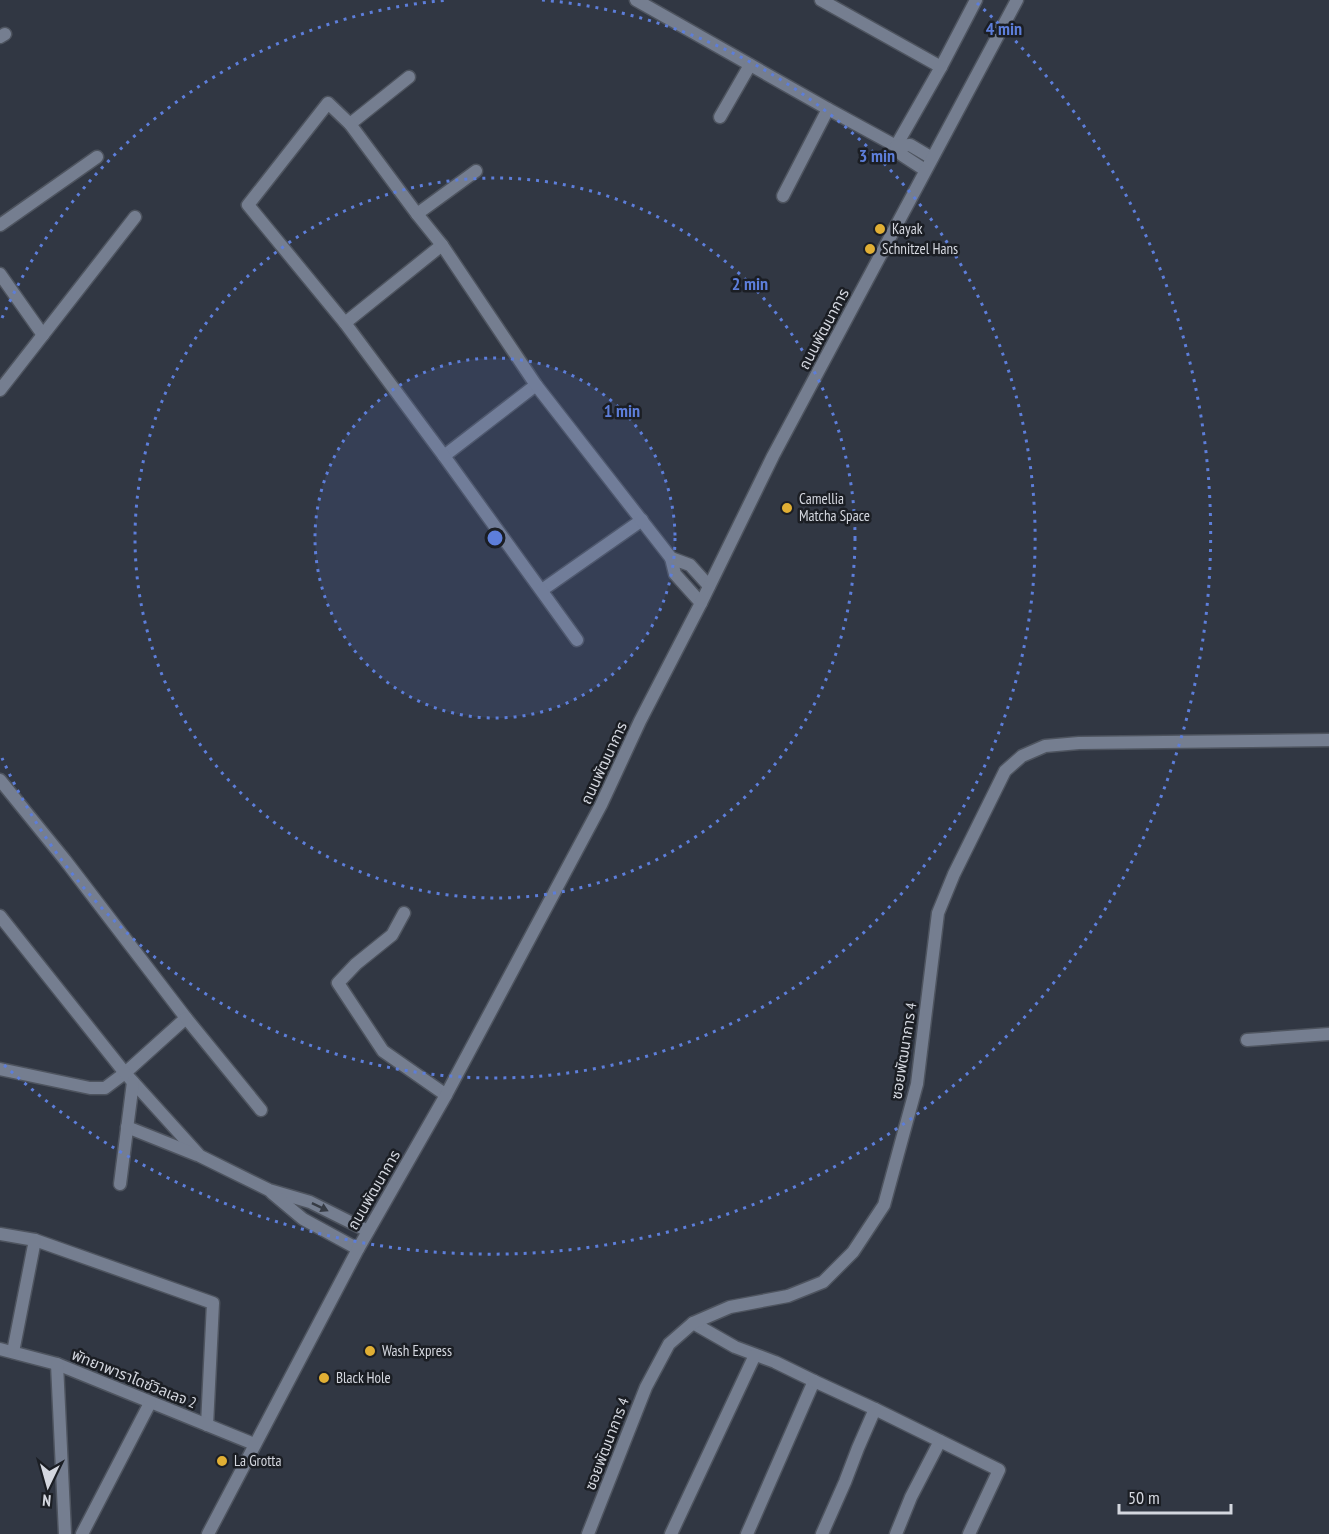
<svg xmlns="http://www.w3.org/2000/svg" width="1329" height="1534" font-family="'PT Sans Narrow','Noto Sans Thai',sans-serif">
<style>
.lines{fill:none;stroke-linecap:round;stroke-linejoin:round}
.minor-casing{stroke:#4e545f;stroke-width:15}
.tertiary-casing{stroke:#4e545f;stroke-width:15}
.minor{stroke:#757e90;stroke-width:12}
.tertiary{stroke:#757e90;stroke-width:12}
.oneway{fill:#363b44}
.ring{fill:none;stroke:#5d7eda;stroke-width:3;stroke-dasharray:3 6}
.poi-dot{fill:#e1af34;stroke:#1b1e24;stroke-width:2}
.labels{text-anchor:middle;stroke-width:5;stroke-linejoin:round;paint-order:stroke}
.poi-label{font-size:15px;fill:#d4d7df;stroke:#1b1e24;text-anchor:start}
.street-label{font-size:15px;fill:#d4d7df;stroke:#1b1e24}
.centre{fill:#5d7eda;stroke:#1b1e24;stroke-width:3}
.ring-label{font-size:18px;text-anchor:middle;font-weight:bold;fill:#5d7eda;stroke:#1b1e24;stroke-width:5;stroke-linejoin:round;paint-order:stroke}
</style>
<rect width="100%" height="100%" fill="#313743"/>
<g class="lines">
<defs>
<g id="minor">
<path d="M636 0 828 109 896 146 941 67 976 0"/>
<path d="M821 0 941 67"/>
<path d="M0 37 5 34"/>
<path d="M720 117 750 65"/>
<path d="M350 124 409 77"/>
<path d="M925 170 902 155 896 146 910 145 932 158"/>
<path d="M783 196 828 109"/>
<path d="M417 214 476 171"/>
<path d="M0 225 97 157"/>
<path d="M0 274 43 335"/>
<path d="M345 323 442 245"/>
<path d="M0 390 135 217"/>
<path d="M444 456 536 385"/>
<path d="M542 590 642 520"/>
<path d="M701 603 675 574 671 558 690 565 709 586"/>
<path d="M577 640 444 456 345 323 248 205 328 103 350 124 417 214 442 245 536 385 671 558"/>
<path d="M0 780 65 860 186 1018 125 1073 105 1088H90L0 1069"/>
<path d="M404 913 392 935 356 964 338 983 383 1051 446 1095"/>
<path d="M0 916 125 1073 200 1156 269 1190 310 1202 368 1231"/>
<path d="M186 1018 261 1110"/>
<path d="M1247 1040 1329 1034"/>
<path d="M127 1127 197 1155"/>
<path d="M120 1184 133 1082"/>
<path d="M272 1193 303 1219 358 1249"/>
<path d="M0 1234 35 1240 213 1303 207 1425"/>
<path d="M693 1323 735 1347 775 1362 814 1381 747 1534"/>
<path d="M0 1349 57 1364 254 1444"/>
<path d="M13 1352 35 1240"/>
<path d="M57 1364 65 1534"/>
<path d="M814 1381 875 1409 999 1470 969 1534"/>
<path d="M82 1534 150 1403"/>
<path d="M588 1534 646 1387 669 1344 693 1323 730 1307 788 1296 823 1282 853 1252 884 1205 917 1084 938 913 954 874 1005 771 1022 756 1045 746 1079 743 1329 740"/>
<path d="M671 1534 755 1355"/>
<path d="M822 1534 845 1482 858 1448 875 1409"/>
<path d="M896 1534 911 1497 940 1441"/>
</g>
<path id="tertiary" d="M208 1534 358 1249 446 1095 601 805 640 721 701 603 773 456 1017 0"/>
</defs>
<use href="#minor" class="minor-casing"/>
<use href="#tertiary" class="tertiary-casing"/>
<use href="#minor" class="minor"/>
<use href="#tertiary" class="tertiary"/>
</g>
<defs><path id="oneway-solid" d="M-6-.8H1V-3.2L6.5 0L1 3.2V.8H-6Z" transform="scale(1.5)"/></defs>
<use class="oneway" href="#oneway-solid" transform="translate(320 1207) rotate(26)"/>
<circle cx="495" cy="538" r="180" fill="#5d7eda" fill-opacity=".12"/>
<g class="ring">
<circle cx="495" cy="538" r="180"/>
<circle cx="495" cy="538" r="360"/>
<path d="M2 318A540 540 0 0 1 448 0M542 0A540 540 0 1 1 2 758"/>
<path d="M977 3A720 720 0 1 1 4 1065"/>
</g>
<g class="poi-dot">
<circle cx="880" cy="229" r="6"/>
<circle cx="870" cy="249" r="6"/>
<circle cx="787" cy="508" r="6"/>
<circle cx="370" cy="1351" r="6"/>
<circle cx="324" cy="1378" r="6"/>
<circle cx="222" cy="1461" r="6"/>
</g>
<g class="labels">
<g class="poi-label">
<text x="892" y="234">Kayak</text>
<text x="882" y="254">Schnitzel Hans</text>
<text x="799" y="504">Camellia<tspan x="799" dy="17">Matcha Space</tspan></text>
<text x="382" y="1356">Wash Express</text>
<text x="336" y="1383">Black Hole</text>
<text x="234" y="1466">La Grotta</text>
</g>
<g class="street-label">
<text transform="translate(824 329) rotate(-62)" y="5">ถนนพัฒนาการ</text>
<text transform="translate(604 763) rotate(-65)" y="5">ถนนพัฒนาการ</text>
<text transform="translate(904 1051) rotate(-81)" y="5">ซอยพัฒนาการ 4</text>
<text transform="translate(374 1190) rotate(-60)" y="5">ถนนพัฒนาการ</text>
<text transform="translate(134 1379) rotate(22)" y="5">พัทยาพาราไดซ์วิลเลจ 2</text>
<text transform="translate(607 1444) rotate(-69)" y="5">ซอยพัฒนาการ 4</text>
</g>
</g>
<circle cx="495" cy="538" r="9" class="centre"/>
<g class="ring-label">
<text x="1004" y="35">4 min</text>
<text x="877" y="162">3 min</text>
<text x="750" y="290">2 min</text>
<text x="622" y="417">1 min</text>
</g>
<g transform="translate(48 1486) rotate(185)" stroke="#1b1e24" stroke-width="4.5" paint-order="stroke">
<path d="M0-4.5L10 22L0 15L-10 22Z" fill="#d4d7df"/>
<text y="-9" font-size="16" font-weight="bold" text-anchor="middle" fill="#d4d7df">N</text>
</g>
<path d="M1119 1504v9h112v-9" fill="none" stroke="#d4d7df" stroke-width="3"/>
<text x="1128" y="1504" font-size="18" fill="#d4d7df" stroke="#1b1e24" stroke-width="4.5" paint-order="stroke">50 m</text>
</svg>
